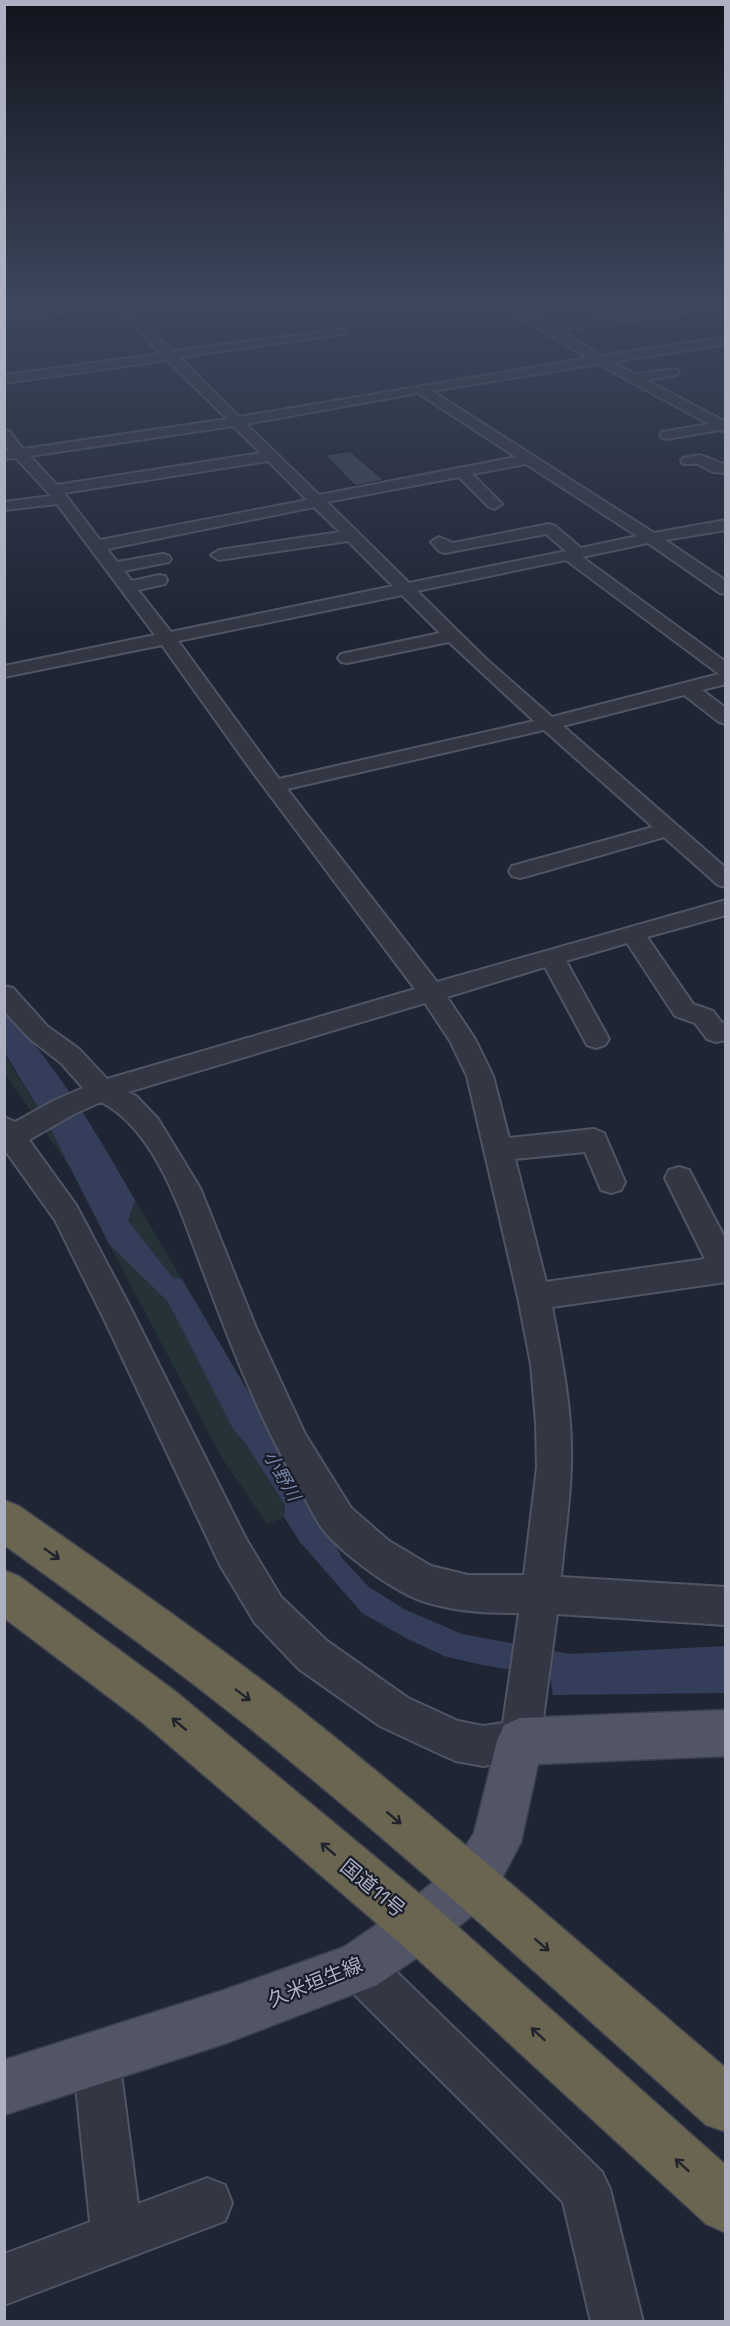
<svg xmlns="http://www.w3.org/2000/svg" width="730" height="2326" font-family="'Space Grotesk','Noto Sans JP',sans-serif">
<style>
.green{fill:#253338}
.water{fill:#343d5a}
.building{fill:#3e4455;stroke:#1a1e2b;stroke-width:1.5}
.lines{fill:none;stroke-linecap:round;stroke-linejoin:round}
.minor-casing{stroke:#505463;stroke-width:4}
.major-casing{stroke:#3c404e;stroke-width:3}
.highway-casing{stroke:#3d414f;stroke-width:3}
.minor{fill:#333744;fill-rule:evenodd}
.major{fill:#515565;fill-rule:evenodd}
.highway{fill:#6a6550;fill-rule:evenodd}
.oneway{stroke:#21232d}
.labels{text-anchor:middle;stroke-width:4.5;stroke-linejoin:round;paint-order:stroke}
.water-label{font-size:18px;font-style:italic;fill:#7683a9;stroke:#191c29}
.near-street-label{font-size:20px;fill:#adb1c2;stroke:#191c29}
</style>
<rect width="100%" height="100%" fill="#202534"/>
<g class="green">
<path d="M4 1054 50 1128 72 1170 5 1074Z"/>
<path d="M135 1200 182 1279H173L127 1221Z"/>
<path d="M109 1244 168 1302 233 1429 246 1444 285 1505 284 1517 267 1524 222 1458Z"/>
</g>
<path class="water" d="M4 1009C59 1069 95 1130 135 1200L128 1221 173 1278 182 1279 327 1526 342 1558 369 1587 404 1609 462 1634 570 1654 725 1646V1693L553 1695 550 1676 482 1665 444 1656 406 1638 362 1613 300 1542 284 1517 285 1505 246 1444 233 1429 168 1302 109 1244 50 1128 5 1053Z"/>
<path class="building" d="M350 451 384 480 355 486 325 455Z"/>
<g class="lines">
<defs>
<g id="minor">
<path d="M76 305H107L101 308 4 320V314Z"/>
<path d="M114 305H125L172 351 346 329 348 331 342 334 179 357 239 417 588 358 500 305H513L551 324 703 305 725 306 719 309 560 330 602 356 726 337V344L612 362 635 374 677 369 679 372 677 375 646 380 726 422V432L720 430 667 439 662 438 660 435 662 432 709 424 598 364 432 391 654 533 726 520V530L665 540 726 581V594L720 593 648 543 582 557 726 662V684L702 690 726 708V724L719 722 684 695 563 726 726 868V887L718 885 664 837 528 876 520 878 512 876 509 871 512 866 653 827 544 730 287 789 437 982 726 900V915L647 937 693 1004 713 1011 722 1023 726 1022V1040L716 1042 707 1039 695 1023 675 1016 627 943 566 961 609 1039 605 1045 596 1048 587 1045 545 967 447 997 475 1039 493 1076 509 1138 594 1129 604 1133 625 1182 621 1190 611 1193 601 1190 585 1152 515 1159 546 1282 705 1259 665 1178 669 1170 679 1167 689 1170 726 1240V1282L552 1307C562 1360 573 1413 571 1467 570 1503 564 1540 561 1577L726 1587V1625L557 1614 540 1741 534 1755 520 1761 483 1766 456 1761 442 1755 380 1726 299 1669 255 1623 220 1565 105 1321 55 1220 7 1153H4V1117L15 1122 55 1100 83 1088 61 1063 30 1039 4 1011V986L13 988 48 1027 79 1049 107 1079 415 989 249 767 162 645 4 677V666L155 635 57 504 4 510V502L51 496 16 458 4 459V451L10 450 4 444V430L9 431 23 449 227 419 168 360 4 383V375L161 354ZM418 393 516 457 319 495 246 424ZM233 426 261 453 57 485 30 456ZM268 461 307 500 100 540 64 493ZM526 464 637 536 581 548 555 526 549 524 453 543 439 537 431 542 439 551 445 553 546 534 566 551 409 583 327 502 459 477 489 507 494 509 502 504 472 474ZM314 507 340 532 219 550 211 555 219 560 348 541 393 586 171 632 138 590 165 584 167 580 165 576 159 575 132 581 124 571 169 562 171 559 169 556 163 554 117 562 107 549ZM566 560 719 674 552 717 486 659 417 591ZM402 595 440 633 341 654 338 658 341 662 347 663 449 642 534 721 279 779 178 641ZM425 1003 450 1041 467 1076 518 1297 531 1364 536 1423 537 1467 524 1575H468L431 1566 389 1541 351 1508 305 1434 256 1328 200 1188 158 1119 136 1096 128 1092ZM101 1102C149 1126 176 1196 193 1244 224 1327 255 1412 300 1489 308 1503 315 1520 325 1532 345 1556 396 1593 425 1602 459 1612 484 1613 519 1613L503 1723 483 1726 458 1721 408 1698 327 1641 281 1597 246 1539 130 1307 76 1205 29 1140 74 1114Z"/>
<path d="M415 305H435C431 310 419 310 415 305Z"/>
<path d="M700 455 726 465V473L713 472 698 464H683L681 461 683 458Z"/>
<path d="M359 1945 375 1951 602 2172 610 2189 643 2322H591L563 2202 343 1983 337 1967 343 1951Z"/>
<path d="M96 2035 113 2041 119 2058 138 2204 207 2178 225 2185 232 2203 225 2221 4 2305V2254L90 2222 73 2058 79 2041Z"/>
</g>
<path id="major" d="M726 1710V1756L538 1764 521 1842 490 1901 437 1944 377 1985 224 2044 4 2115V2060L224 1990 344 1947 401 1908 454 1865 474 1833 497 1741 504 1725 520 1718Z"/>
<g id="highway">
<path d="M4 1500 19 1506C114 1572 210 1639 302 1711 447 1826 585 1948 726 2068V2132L706 2125C562 1996 418 1865 268 1743 183 1674 93 1609 4 1545Z"/>
<path d="M4 1570 19 1576 175 1691 437 1908 726 2165V2233L706 2224 401 1944 143 1723 4 1618Z"/>
</g>
</defs>
<use href="#minor" class="minor-casing"/>
<use href="#major" class="major-casing"/>
<use href="#highway" class="highway-casing"/>
<use href="#minor" class="minor"/>
<use href="#major" class="major"/>
<use href="#highway" class="highway"/>
</g>
<defs><path id="oneway-shaft" d="M-6 0H5M1.5-3L5.5 0L1.5 3" fill="none" stroke-width="1.6" stroke-linecap="round" stroke-linejoin="round" transform="scale(1.5)"/></defs>
<g class="oneway">
<use href="#oneway-shaft" transform="translate(52 1554) rotate(35)"/>
<use href="#oneway-shaft" transform="translate(243 1695) rotate(37)"/>
<use href="#oneway-shaft" transform="translate(179 1724) rotate(-140)"/>
<use href="#oneway-shaft" transform="translate(394 1818) rotate(40)"/>
<use href="#oneway-shaft" transform="translate(328 1849) rotate(-140)"/>
<use href="#oneway-shaft" transform="translate(542 1945) rotate(41)"/>
<use href="#oneway-shaft" transform="translate(538 2034) rotate(-138)"/>
<use href="#oneway-shaft" transform="translate(682 2165) rotate(-138)"/>
</g>
<linearGradient id="sky" x2="0" y2="1"><stop stop-color="#12141d"/><stop offset="0.48" stop-color="#3c465c"/><stop offset="1" stop-color="#3c465c" stop-opacity="0"/></linearGradient>
<rect width="730" height="630" fill="url(#sky)"/>
<g class="labels">
<g class="water-label">
<text transform="translate(282 1476) rotate(60)" y="6">小野川</text>
</g>
<g class="near-street-label">
<text transform="translate(373 1888) rotate(40)" y="7">国道11号</text>
<text transform="translate(315 1982) rotate(-22)" y="7">久米垣生線</text>
</g>
</g>
<rect width="730" height="2326" fill="none" stroke="#adb1c2" stroke-width="12"/>
</svg>
